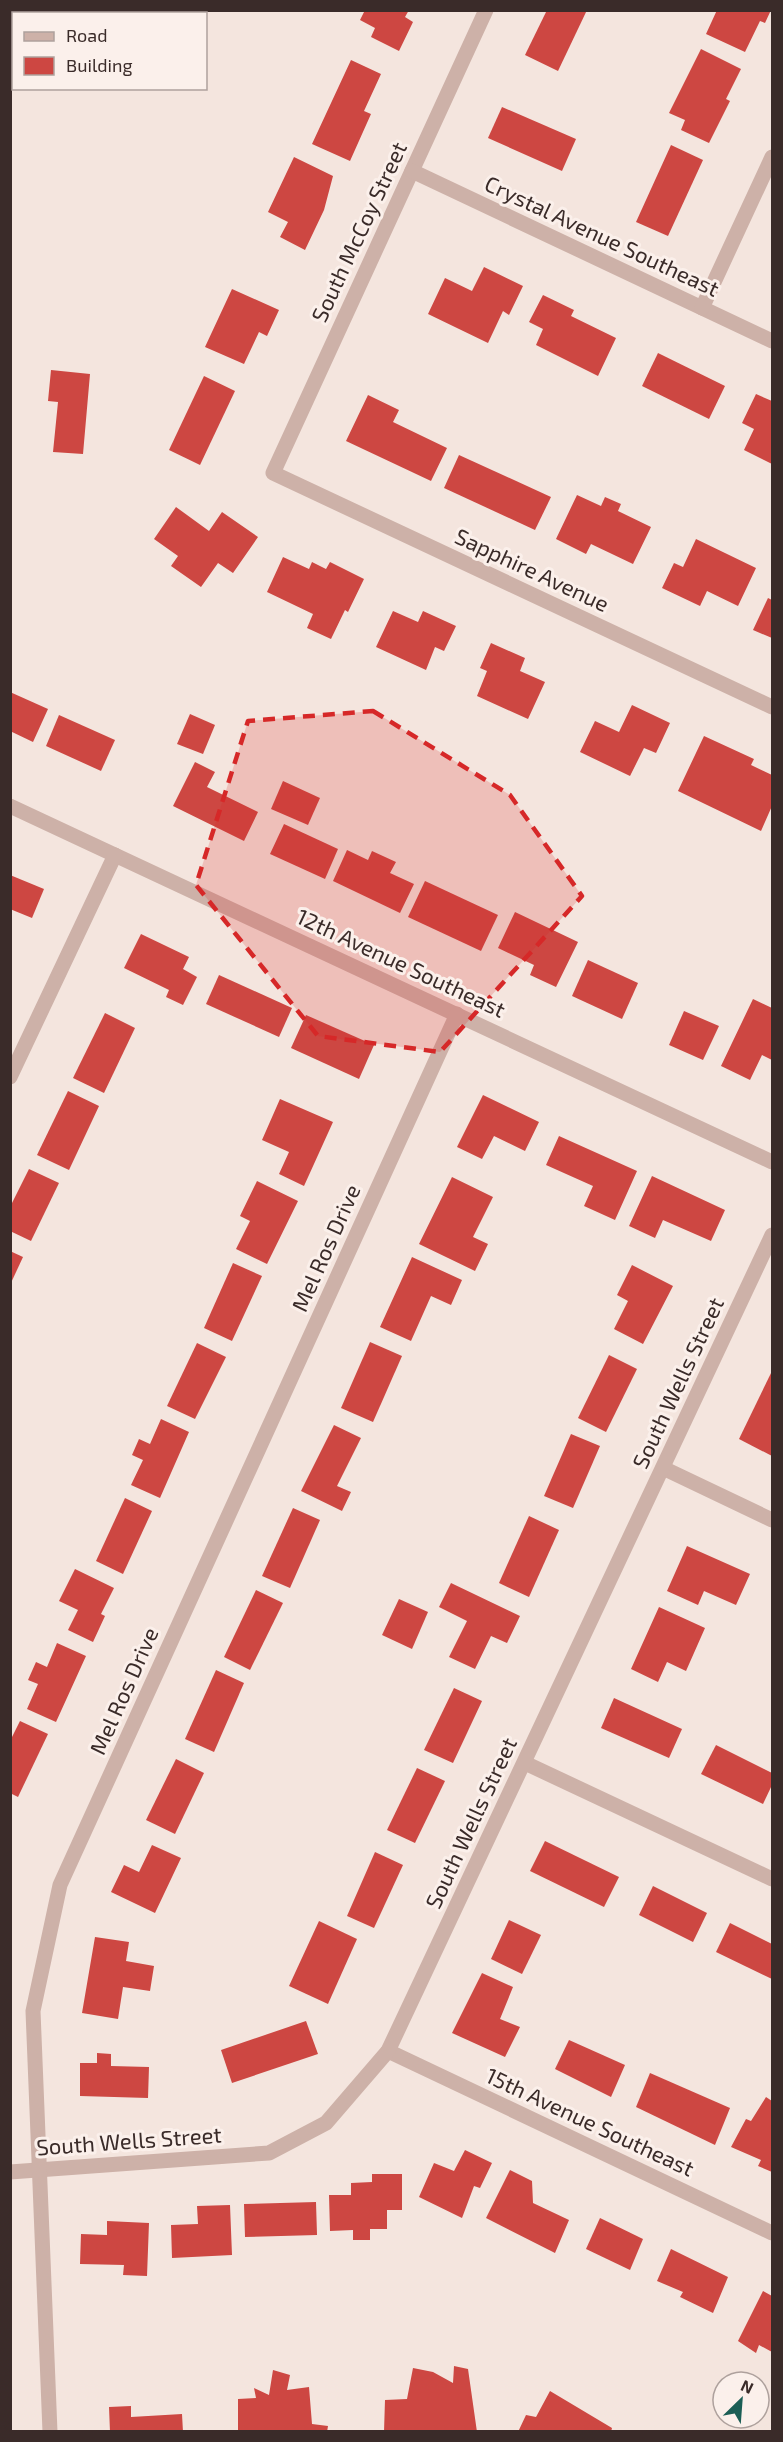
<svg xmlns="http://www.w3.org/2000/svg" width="783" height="2442" font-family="'Exo 2',sans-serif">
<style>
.building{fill:#cd4742}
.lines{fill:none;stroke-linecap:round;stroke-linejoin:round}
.minor{stroke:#cdb1a8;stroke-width:15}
.marked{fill:#d62828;fill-opacity:0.2;stroke:#d62828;stroke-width:4.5;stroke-dasharray:12 8;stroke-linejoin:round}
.labels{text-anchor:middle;stroke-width:6;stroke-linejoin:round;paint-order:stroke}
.street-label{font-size:22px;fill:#3a2b29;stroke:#fbf0eb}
</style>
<rect width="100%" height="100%" fill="#f4e5de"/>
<g class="building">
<path d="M365 10H409L405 17 413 22 399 51 371 37 375 28 360 20Z"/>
<path d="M547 10H587L558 71 525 55Z"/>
<path d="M717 10H771L765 23 760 21 745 52 706 34Z"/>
<path d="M701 49 741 69 726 99 730 101 709 143 681 130 685 120 669 113Z"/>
<path d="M351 60 381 74 364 111 371 114 350 161 312 144Z"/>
<path d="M502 107 576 139 562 171 488 138Z"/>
<path d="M671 145 703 160 668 236 636 222Z"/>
<path d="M294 157 333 176 324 210 305 250 280 237 288 222 268 212Z"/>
<path d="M484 267 523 286 509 315 503 311 488 343 428 314 445 278 472 291Z"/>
<path d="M232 289 279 310 267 336 259 332 244 364 205 347Z"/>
<path d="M543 295 574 310 571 316 616 338 598 376 536 345 543 329 529 322Z"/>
<path d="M658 353 725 386 709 419 642 386Z"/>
<path d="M51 370 90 374 83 454 53 452 58 402 48 401Z"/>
<path d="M204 376 235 391 200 465 169 450Z"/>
<path d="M756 394 772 401V464L744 450 754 429 742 423Z"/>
<path d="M368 395 399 410 393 422 447 448 431 481 346 441Z"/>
<path d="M459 455 551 497 535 530 444 488Z"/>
<path d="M577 495 601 506 605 497 621 504 618 511 651 527 633 564 591 544 586 554 556 539Z"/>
<path d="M176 507 209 531 222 512 258 537 233 573 218 563 201 587 171 566 178 556 154 539Z"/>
<path d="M696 539 756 568 738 606 707 591 700 606 662 588 674 563 683 567Z"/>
<path d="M283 557 309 569 312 562 326 569 330 562 364 579 348 612 345 610 331 639 307 628 313 614 267 592Z"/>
<path d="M768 598 772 600V638L753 630Z"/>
<path d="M393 611 418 622 423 611 456 626 444 651 435 647 426 670 376 647Z"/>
<path d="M491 643 525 658 520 671 545 682 528 719 477 696 487 671 480 668Z"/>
<path d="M10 692 48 709 33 742 10 731Z"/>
<path d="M632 705 670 723 656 753 644 748 630 776 580 752 595 721 619 732Z"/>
<path d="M190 714 215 725 203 754 177 744Z"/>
<path d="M59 715 115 740 101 771 46 746Z"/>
<path d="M704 736 754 759 751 765 772 775V806L761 831 678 791Z"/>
<path d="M195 762 215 772 207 787 258 812 244 841 173 806Z"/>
<path d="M283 781 320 798 308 825 271 809Z"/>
<path d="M284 824 338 849 325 879 270 854Z"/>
<path d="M347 850 368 860 372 851 396 862 390 873 414 884 400 913 333 881Z"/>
<path d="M10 875 44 889 32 918 10 909Z"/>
<path d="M425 881 498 915 481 951 408 917Z"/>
<path d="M515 912 578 942 556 987 530 975 534 965 498 948Z"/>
<path d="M141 934 189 957 183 969 197 977 183 1005 166 997 169 990 124 968Z"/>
<path d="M588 960 638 983 622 1019 572 996Z"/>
<path d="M219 975 292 1008 279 1037 206 1004Z"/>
<path d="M753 999 772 1008V1060L762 1055 750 1080 721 1066Z"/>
<path d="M684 1011 719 1026 703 1060 669 1045Z"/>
<path d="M105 1013 135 1028 104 1093 73 1078Z"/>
<path d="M306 1015 374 1045 359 1079 291 1048Z"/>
<path d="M68 1091 99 1106 69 1170 37 1155Z"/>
<path d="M483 1095 539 1122 525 1151 494 1136 482 1159 457 1147Z"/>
<path d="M280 1099 333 1122 304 1186 279 1174 289 1152 262 1140Z"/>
<path d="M559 1136 637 1171 615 1220 584 1206 593 1186 546 1165Z"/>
<path d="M29 1169 59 1183 31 1241 10 1231V1207Z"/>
<path d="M652 1176 725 1210 711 1241 663 1220 655 1238 629 1226Z"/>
<path d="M452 1177 493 1197 473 1237 488 1244 475 1271 419 1244Z"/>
<path d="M257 1181 298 1201 267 1264 236 1249 250 1221 240 1216Z"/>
<path d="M10 1251 23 1257 10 1285Z"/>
<path d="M412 1257 462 1280 451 1305 431 1296 411 1341 380 1327Z"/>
<path d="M233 1263 262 1276 232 1341 204 1328Z"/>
<path d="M632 1265 673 1286 643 1344 614 1329 628 1301 617 1295Z"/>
<path d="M370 1342 402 1356 373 1422 341 1408Z"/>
<path d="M197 1343 226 1357 195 1419 167 1406Z"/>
<path d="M609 1355 637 1369 606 1432 578 1418Z"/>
<path d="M772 1371V1456L739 1439Z"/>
<path d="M161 1419 189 1432 160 1498 131 1485 143 1460 132 1455 139 1439 150 1444Z"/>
<path d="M334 1425 361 1438 337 1486 351 1492 342 1511 301 1491Z"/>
<path d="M571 1434 600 1446 573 1508 544 1496Z"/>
<path d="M125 1498 152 1511 123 1574 96 1561Z"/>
<path d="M293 1508 320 1520 290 1588 262 1576Z"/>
<path d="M529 1516 559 1530 529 1597 499 1583Z"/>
<path d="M687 1546 750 1574 736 1605 704 1591 698 1605 667 1591Z"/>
<path d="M75 1569 114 1588 101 1614 105 1616 93 1642 68 1630 78 1610 59 1601Z"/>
<path d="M451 1583 520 1616 507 1643 491 1636 475 1669 449 1657 467 1621 439 1607Z"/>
<path d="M256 1590 283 1603 250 1670 224 1657Z"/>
<path d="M399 1599 428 1612 412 1649 382 1635Z"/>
<path d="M659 1607 705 1628 686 1671 667 1662 658 1682 631 1669Z"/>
<path d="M57 1643 86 1656 56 1722 27 1709 38 1684 28 1680 36 1662 47 1667Z"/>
<path d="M216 1670 244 1683 214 1752 185 1739Z"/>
<path d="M454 1688 482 1701 453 1763 424 1750Z"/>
<path d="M614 1698 682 1729 669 1758 601 1728Z"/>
<path d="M20 1721 48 1734 18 1797 10 1793V1741Z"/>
<path d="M716 1745 772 1773V1785L763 1804 701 1774Z"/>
<path d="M176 1759 204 1773 175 1834 146 1820Z"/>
<path d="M417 1768 445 1781 415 1843 387 1830Z"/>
<path d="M545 1841 619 1877 604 1907 530 1871Z"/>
<path d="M152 1845 181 1858 155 1913 111 1892 124 1865 139 1872Z"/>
<path d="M375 1852 403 1865 374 1928 347 1916Z"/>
<path d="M653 1886 707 1913 693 1942 639 1915Z"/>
<path d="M509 1920 541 1935 522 1974 491 1959Z"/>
<path d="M319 1921 357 1939 328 2004 289 1986Z"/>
<path d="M730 1923 772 1944V1979L716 1952Z"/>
<path d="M95 1937 129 1942 126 1961 154 1966 150 1991 123 1987 118 2019 82 2013Z"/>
<path d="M482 1973 513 1987 500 2019 520 2027 505 2057 452 2033Z"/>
<path d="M306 2021 318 2054 232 2083 221 2050Z"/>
<path d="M569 2040 625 2065 611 2097 555 2069Z"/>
<path d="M97 2053 111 2054V2066L149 2067 148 2098 80 2096V2063H97Z"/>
<path d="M650 2073 730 2108 715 2145 636 2107Z"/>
<path d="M766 2097 772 2101V2172L758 2166 761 2160 731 2147 746 2119 751 2121Z"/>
<path d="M465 2150 492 2163 480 2188 474 2186 462 2218 419 2197 434 2163 454 2171Z"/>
<path d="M510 2170 532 2181 533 2203 569 2220 555 2253 486 2218Z"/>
<path d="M372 2174H402V2210H387V2229H370V2240H353V2230L330 2231 329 2195H351V2183L372 2182Z"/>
<path d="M316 2202 317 2235 245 2237 244 2204Z"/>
<path d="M230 2205 232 2255 172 2258 171 2225 198 2224 197 2206Z"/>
<path d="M600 2218 643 2239 630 2270 586 2249Z"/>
<path d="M107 2221 149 2223 147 2276 123 2275 124 2265 80 2264 81 2234 107 2235Z"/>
<path d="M671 2249 728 2277 713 2313 680 2297 683 2292 657 2281Z"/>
<path d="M763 2291 772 2296V2352L759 2345 756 2353 738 2341Z"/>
<path d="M454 2366 468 2369 477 2432H384L385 2400 407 2399 413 2368 433 2372 453 2383Z"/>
<path d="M273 2370 290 2375 287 2390 309 2387 312 2424 328 2426 327 2432H238V2399L256 2398 254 2388 269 2395Z"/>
<path d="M550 2391 612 2428 611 2432H518L526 2415 536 2417Z"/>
<path d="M131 2406V2417L182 2414 183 2432H110L109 2407Z"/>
</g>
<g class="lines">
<g class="minor">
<path d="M486 10 273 473 772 707"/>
<path d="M412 171 772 341"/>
<path d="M702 308 772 157"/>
<path d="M10 806 772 1162"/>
<path d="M10 1077 115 855"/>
<path d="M663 1468 772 1520"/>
<path d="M525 1763 772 1879"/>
<path d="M388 2051 772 2233"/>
<path d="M10 2172 269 2153 326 2123 388 2051 772 1235"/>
<path d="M50 2432 33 2011 60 1885 457 1014"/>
</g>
</g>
<path class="marked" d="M373 711 510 795 582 896 440 1052 318 1036 196 885 248 721Z"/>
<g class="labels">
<g class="street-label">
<text transform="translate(359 232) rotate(-65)" y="8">South McCoy Street</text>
<text transform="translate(602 236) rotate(25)" y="8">Crystal Avenue Southeast</text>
<text transform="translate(532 570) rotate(25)" y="8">Sapphire Avenue</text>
<text transform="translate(401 963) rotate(25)" y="8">12th Avenue Southeast</text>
<text transform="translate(326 1248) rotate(-66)" y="8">Mel Ros Drive</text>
<text transform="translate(678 1383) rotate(-65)" y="8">South Wells Street</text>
<text transform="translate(124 1691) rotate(-66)" y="8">Mel Ros Drive</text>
<text transform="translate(471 1823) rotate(-65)" y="8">South Wells Street</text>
<text transform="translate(590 2122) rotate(25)" y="8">15th Avenue Southeast</text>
<text transform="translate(129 2141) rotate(-4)" y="8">South Wells Street</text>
</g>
</g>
<rect width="783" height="2442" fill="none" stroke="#3a2b29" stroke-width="24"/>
<rect x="12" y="12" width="195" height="78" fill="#fbf0eb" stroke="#aea19d" stroke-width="1.5"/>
<rect x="24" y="32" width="30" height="9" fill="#cdb1a8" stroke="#aea19d" stroke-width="1.5"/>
<text x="66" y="42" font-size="18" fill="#3a2b29">Road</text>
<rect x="24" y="57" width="30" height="18" fill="#cd4742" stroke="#aea19d" stroke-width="1.5"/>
<text x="66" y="72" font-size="18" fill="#3a2b29">Building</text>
<g transform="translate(741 2400) rotate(25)"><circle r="28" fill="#fbf0eb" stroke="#aea19d" stroke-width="1.5"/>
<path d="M0-4.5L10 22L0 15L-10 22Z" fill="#1b5e55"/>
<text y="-9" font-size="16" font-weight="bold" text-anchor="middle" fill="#3a2b29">N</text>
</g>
</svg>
